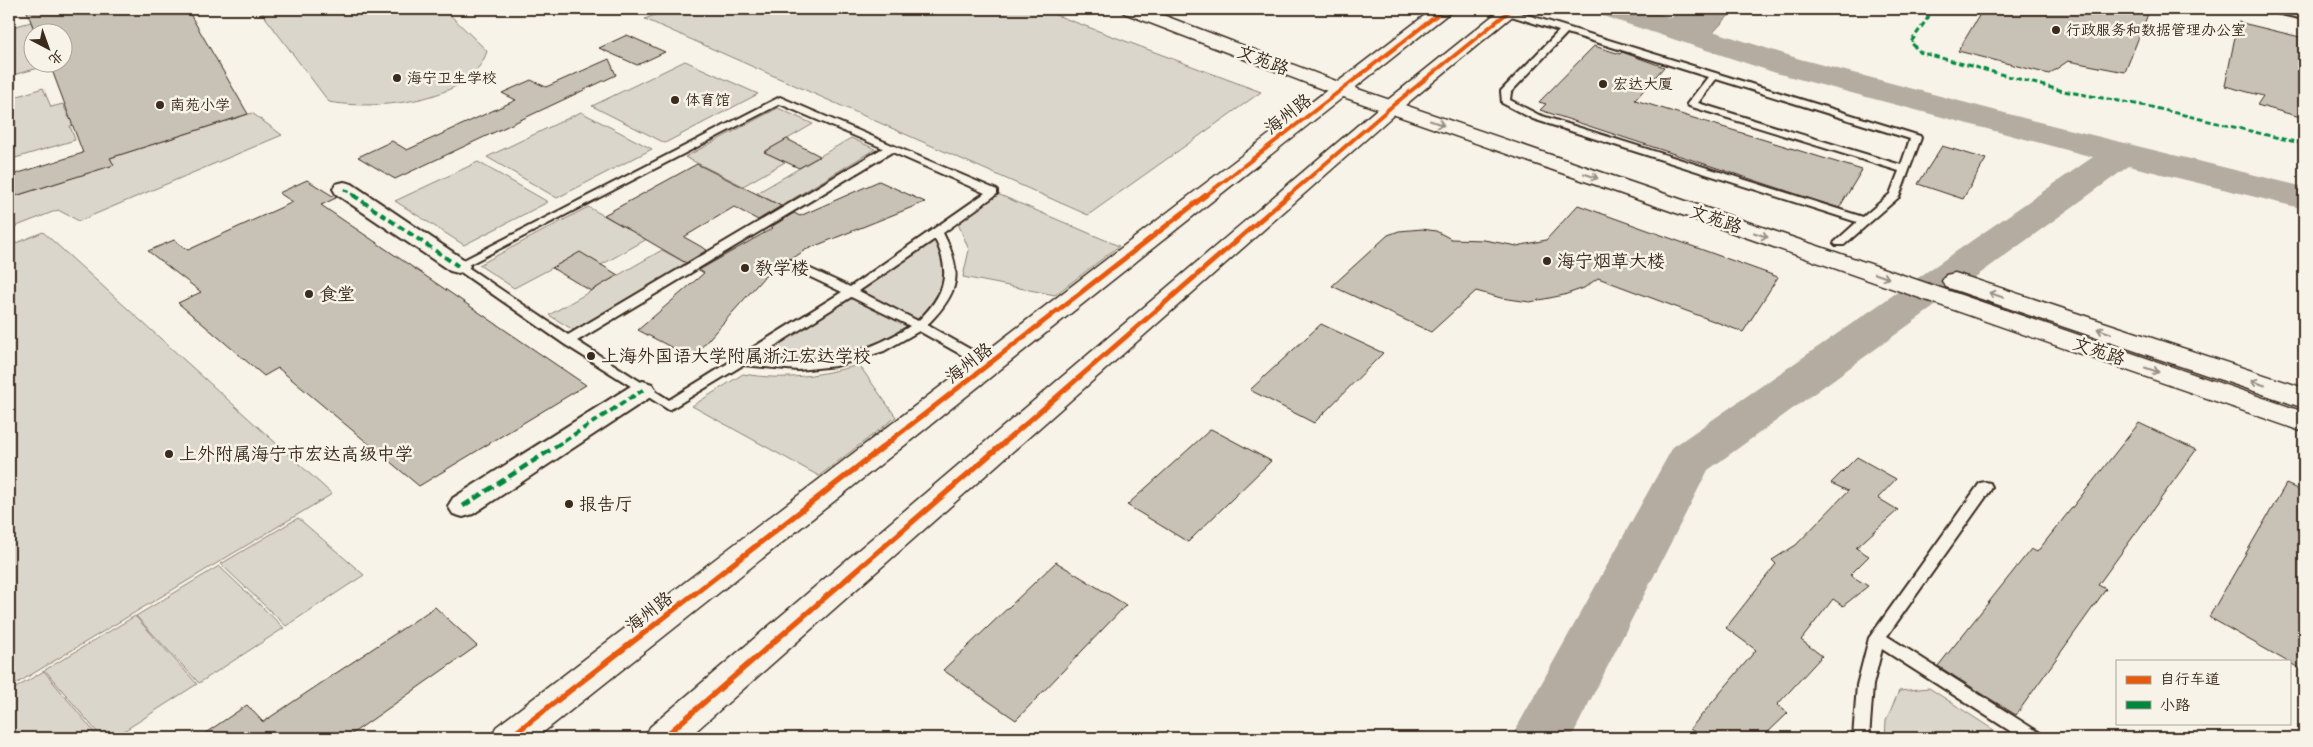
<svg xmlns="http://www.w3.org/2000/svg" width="2313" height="747" font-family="Kalam,'LXGW WenKai TC',sans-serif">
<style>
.green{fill:#dbd6cb;stroke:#8b8074}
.water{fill:#b4aca0;stroke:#84786c}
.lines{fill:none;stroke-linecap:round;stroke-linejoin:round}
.river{fill:#b4aca0;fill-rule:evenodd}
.building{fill:#c8c1b6;stroke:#3b2a1e}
.service-casing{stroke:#3b2a1e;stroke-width:4}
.minor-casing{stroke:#3b2a1e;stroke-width:4}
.secondary-casing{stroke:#3b2a1e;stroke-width:3}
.primary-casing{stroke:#3b2a1e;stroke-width:3}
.service{fill:#f7f3e8;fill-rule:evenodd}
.minor{fill:#f7f3e8;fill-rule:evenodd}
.secondary{fill:#f7f3e8;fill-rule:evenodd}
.primary{fill:#f7f3e8;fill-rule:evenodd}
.quiet-far2{stroke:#00873e;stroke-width:3;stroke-dasharray:5.5 3;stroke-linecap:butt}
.quiet-far1{stroke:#00873e;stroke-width:4;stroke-dasharray:7 4;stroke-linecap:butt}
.quiet{stroke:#00873e;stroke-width:4.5;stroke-dasharray:9 4.5;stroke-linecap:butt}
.cycleway-far2-casing{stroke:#f7f3e8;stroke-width:6}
.cycleway-far1-casing{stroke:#f7f3e8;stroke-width:8}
.cycleway-casing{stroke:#f7f3e8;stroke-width:9}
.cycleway-far2{stroke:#e8590c;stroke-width:4}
.cycleway-far1{stroke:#e8590c;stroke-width:5}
.cycleway{stroke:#e8590c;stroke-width:5.5}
.oneway{stroke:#998e83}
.poi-dot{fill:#3b2a1e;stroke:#f7f3e8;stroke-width:2}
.labels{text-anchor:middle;stroke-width:5;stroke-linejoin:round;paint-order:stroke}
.far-poi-label{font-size:15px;fill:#3b2a1e;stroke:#f7f3e8;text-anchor:start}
.street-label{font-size:18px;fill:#3b2a1e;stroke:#f7f3e8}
.poi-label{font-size:18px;fill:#3b2a1e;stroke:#f7f3e8;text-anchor:start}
</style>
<rect width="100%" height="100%" fill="#f7f3e8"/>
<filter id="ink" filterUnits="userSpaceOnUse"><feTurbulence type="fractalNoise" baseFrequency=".02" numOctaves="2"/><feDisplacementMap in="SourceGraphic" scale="10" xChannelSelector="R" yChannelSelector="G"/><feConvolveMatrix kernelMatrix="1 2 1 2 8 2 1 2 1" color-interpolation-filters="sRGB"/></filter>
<g filter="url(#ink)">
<g class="green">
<path d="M259 9H444L487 51C471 104 373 110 329 102Z"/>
<path d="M669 9H1040L1261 92 1088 215 645 19Z"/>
<path d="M31 22 35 32H32V62L49 63 50 65 9 76V28Z"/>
<path d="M685 61 758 94 665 143 592 106Z"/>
<path d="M43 88 51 107 63 104 69 118 117 105 120 111 70 126 75 140 12 159 9 148V99Z"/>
<path d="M778 108 813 124 765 152 785 162 743 186 685 157Z"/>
<path d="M581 112 652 149 557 198 487 157Z"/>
<path d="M252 113 282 135 79 221 58 210 9 229V198L113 165 110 158Z"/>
<path d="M851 138 875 149 781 206 757 193Z"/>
<path d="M478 162 548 202 464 245 395 201Z"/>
<path d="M993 192 1119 246 1055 295 963 277 969 250 957 221Z"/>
<path d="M588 207 647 239 601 265 580 253 514 288 479 265Z"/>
<path d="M43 232 332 494 9 688V246Z"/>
<path d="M937 232 949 285 919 326 842 361H742Z"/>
<path d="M662 250 688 264 575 331 549 315Z"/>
<path d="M859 365 896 417 819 476 692 406 743 374C787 381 816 376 859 365Z"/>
<path d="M298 518 364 575 286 626 221 564Z"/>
<path d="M219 566 284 628 199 683 136 616Z"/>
<path d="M135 616 197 684 113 738H102L45 670Z"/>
<path d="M44 671 99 738H9V692Z"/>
<path d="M1929 688 2006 738H1885L1886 721 1899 691Z"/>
</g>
<path class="water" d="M1682 9H1735L1707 39 1665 25Z"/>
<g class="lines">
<path class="river" d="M1599 9H1644L1800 59 2035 121 2304 187V209L2129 166 1708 470 1571 738H1511L1673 447 2093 157 1776 73 1603 16Z"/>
</g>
<g class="building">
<path d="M26 9H187L248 114 110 158 114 165 9 198V176L83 153 49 62H62V32H35Z"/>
<path d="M1983 9H2150L2125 72 2068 61 2049 74 1958 51Z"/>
<path d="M2238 22 2304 38V118L2257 105 2263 96 2225 86Z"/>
<path d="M627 35 665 52 637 65 599 48Z"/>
<path d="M1594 46 1620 54 1622 52 1664 67 1635 100 1862 170 1839 208 1540 110 1546 104 1539 102Z"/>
<path d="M609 59 616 75 395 179 358 157 392 141 407 150 516 100 502 93 531 80 546 87Z"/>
<path d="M787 139 820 156 799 168 764 152Z"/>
<path d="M1942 146 1986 159 1963 199 1918 184Z"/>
<path d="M697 164 781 206 758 220 734 207 684 237 707 250 686 263 604 215Z"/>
<path d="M307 180 336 198 321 205 586 385 419 486 278 368 264 376 178 303 201 292 148 251 174 240 188 250 293 202 279 193Z"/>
<path d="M879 181 925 202 805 250 792 259H782L779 262 782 265 764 277 692 358 638 330 704 273 699 270 773 228 771 227 794 213 800 216Z"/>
<path d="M1578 205 1778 277 1743 332 1598 278 1584 288 1564 295 1530 302 1501 298 1476 291 1431 332 1332 286 1388 235 1399 231 1422 229 1436 231 1451 239 1484 240 1517 246 1546 240Z"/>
<path d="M580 252 618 275 591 291 552 268Z"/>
<path d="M1321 324 1383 353 1314 423 1250 390Z"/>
<path d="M2139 423 2196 450 2098 585 2106 589 2016 715 1938 666 2031 549 2037 552Z"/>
<path d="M1211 429 1271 461 1188 542 1127 505Z"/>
<path d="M1857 457 1896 479 1878 498 1898 510 1856 548 1869 556 1850 575 1868 586 1843 606 1833 599 1801 640 1822 656 1777 705 1788 713 1762 738H1703L1690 729 1756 650 1726 628 1776 564 1772 560 1796 545 1848 491 1831 483Z"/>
<path d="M2286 484 2304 492V671L2209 617Z"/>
<path d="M1056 562 1126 605 1016 720 943 670Z"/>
<path d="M435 607 477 646 346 738H198L247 705 263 722Z"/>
</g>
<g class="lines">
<defs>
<g id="service">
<path d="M1508 9 1920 136 1921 138 1899 197 1844 245H1836L1834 243 1836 241 1857 222 1533 119 1502 103 1501 91 1559 31 1505 14V10ZM1567 33 1708 77 1687 104 1689 106 1899 171 1890 194 1863 217 1539 115 1510 100 1511 92ZM1716 79 1910 139 1901 165 1698 103Z"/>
<path d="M780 97 997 190V194L943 233C964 274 959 293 927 325L993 362 995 365 993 368H985L919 331 884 351 836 366 798 370 743 365 669 410 564 344 452 266ZM780 104 883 148 568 335 466 266ZM892 152 985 193 850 287 791 260H783L781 262 783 264 842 292 669 400 577 341ZM935 239C952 274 945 294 918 321L859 291ZM851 297 910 326C863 357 810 366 754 359Z"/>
<path d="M1985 482 1990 483 1992 487 1990 491 1887 636 2040 733 2042 738H2021L1882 649 1873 685 1869 738H1853L1857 685 1869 638 1980 483Z"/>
</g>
<g id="minor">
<path d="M2273 9H2304V19L2276 13Z"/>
<path d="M344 182 352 184 466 261 470 266 466 271 458 273 450 271 336 194 333 189 336 184Z"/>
<path d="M643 381 652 384 656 390 652 396 473 514 463 517 453 514 448 506 453 498 634 384Z"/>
</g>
<g id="secondary">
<path d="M1122 9H1147L1349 86 2304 412V432L1335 94 1124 13Z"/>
<path d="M1955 273 2304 388V408L1946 287 1942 281 1946 275Z"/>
</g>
<g id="primary">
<path d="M1433 9H1454L536 738H491L496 727Z"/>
<path d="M1501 9H1521L1398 111 688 738H645L650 727 1384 103Z"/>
</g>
</defs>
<use href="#service" class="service-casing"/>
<use href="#minor" class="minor-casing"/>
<use href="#secondary" class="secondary-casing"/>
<use href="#primary" class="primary-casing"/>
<use href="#service" class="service"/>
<use href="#minor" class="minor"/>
<use href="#secondary" class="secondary"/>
<use href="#primary" class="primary"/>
<g class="quiet-far2">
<path d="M1934 9 1911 42 1919 52 2063 91 2147 106 2304 144"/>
<path d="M344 189 355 196"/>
</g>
<g class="quiet-far1">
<path d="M353 195 458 266"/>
<path d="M564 441 643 390"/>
</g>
<path class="quiet" d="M463 506 566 440"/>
<defs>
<g id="cycleway-far2">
<path d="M1205 196 1445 9"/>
<path d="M1288 196 1391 107 1512 9"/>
</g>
<g id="cycleway-far1">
<path d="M890 441 1206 195"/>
<path d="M1006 441 1289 195"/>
</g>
<g id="cycleway">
<path d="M509 738 892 440"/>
<path d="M663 738 1007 440"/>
</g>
</defs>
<use href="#cycleway-far2" class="cycleway-far2-casing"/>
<use href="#cycleway-far1" class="cycleway-far1-casing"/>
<use href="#cycleway" class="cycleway-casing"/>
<use href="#cycleway-far2" class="cycleway-far2"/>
<use href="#cycleway-far1" class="cycleway-far1"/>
<use href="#cycleway" class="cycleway"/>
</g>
<defs><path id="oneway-shaft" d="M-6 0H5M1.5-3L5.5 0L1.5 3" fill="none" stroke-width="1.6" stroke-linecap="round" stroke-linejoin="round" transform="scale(1.25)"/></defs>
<g class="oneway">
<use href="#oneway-shaft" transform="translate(1437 123) rotate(19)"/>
<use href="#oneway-shaft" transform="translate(1591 176) rotate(19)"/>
<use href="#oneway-shaft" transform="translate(1761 235) rotate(19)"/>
<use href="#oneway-shaft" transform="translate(1882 276) rotate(19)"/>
<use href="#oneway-shaft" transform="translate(1996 295) rotate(-161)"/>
<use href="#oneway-shaft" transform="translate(2104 331) rotate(-161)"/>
<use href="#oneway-shaft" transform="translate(2152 370) rotate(19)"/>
<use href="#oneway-shaft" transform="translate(2258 383) rotate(-161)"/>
</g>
</g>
<g class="poi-dot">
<circle cx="2056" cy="30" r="5"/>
<circle cx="397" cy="78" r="5"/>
<circle cx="1603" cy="84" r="5"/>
<circle cx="675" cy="100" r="5"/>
<circle cx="160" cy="105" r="5"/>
<circle cx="1547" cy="261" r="5"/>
<circle cx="745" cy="268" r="5"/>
<circle cx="309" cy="294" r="5"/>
<circle cx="591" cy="356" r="5"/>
<circle cx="169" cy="454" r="5"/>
<circle cx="569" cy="504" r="5"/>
</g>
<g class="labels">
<g class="far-poi-label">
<text x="2066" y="35">行政服务和数据管理办公室</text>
<text x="407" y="83">海宁卫生学校</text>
<text x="1613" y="89">宏达大厦</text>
<text x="685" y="105">体育馆</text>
<text x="170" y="110">南苑小学</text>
</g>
<g class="street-label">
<text transform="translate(1263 60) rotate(21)" y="6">文苑路</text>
<text transform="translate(1288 114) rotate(-38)" y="6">海州路</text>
<text transform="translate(1716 219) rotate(19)" y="6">文苑路</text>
<text transform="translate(2099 351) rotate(19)" y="6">文苑路</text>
<text transform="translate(969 363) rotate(-38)" y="6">海州路</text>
<text transform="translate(649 612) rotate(-38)" y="6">海州路</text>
</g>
<g class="poi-label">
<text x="1557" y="267">海宁烟草大楼</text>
<text x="755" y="274">教学楼</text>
<text x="319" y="300">食堂</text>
<text x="601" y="362">上海外国语大学附属浙江宏达学校</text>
<text x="179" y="460">上外附属海宁市宏达高级中学</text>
<text x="579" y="510">报告厅</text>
</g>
</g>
<rect width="2313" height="747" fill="none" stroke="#f7f3e8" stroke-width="30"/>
<rect x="15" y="15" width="2283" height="717" fill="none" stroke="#3b2a1e" stroke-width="2" filter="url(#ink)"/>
<rect x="2116" y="660" width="175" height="65" fill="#f7f3e8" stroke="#aca397"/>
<rect x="2126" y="676" width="25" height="8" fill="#e8590c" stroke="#aca397"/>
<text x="2160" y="684" font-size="15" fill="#3b2a1e">自行车道</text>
<rect x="2126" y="701" width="25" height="8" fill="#00873e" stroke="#aca397"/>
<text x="2160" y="710" font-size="15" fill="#3b2a1e">小路</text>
<g transform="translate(48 48) rotate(139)"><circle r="24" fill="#f7f3e8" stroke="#aca397"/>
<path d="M0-4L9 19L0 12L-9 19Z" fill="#3b2a1e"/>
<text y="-8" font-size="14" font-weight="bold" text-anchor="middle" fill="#3b2a1e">北</text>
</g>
</svg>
